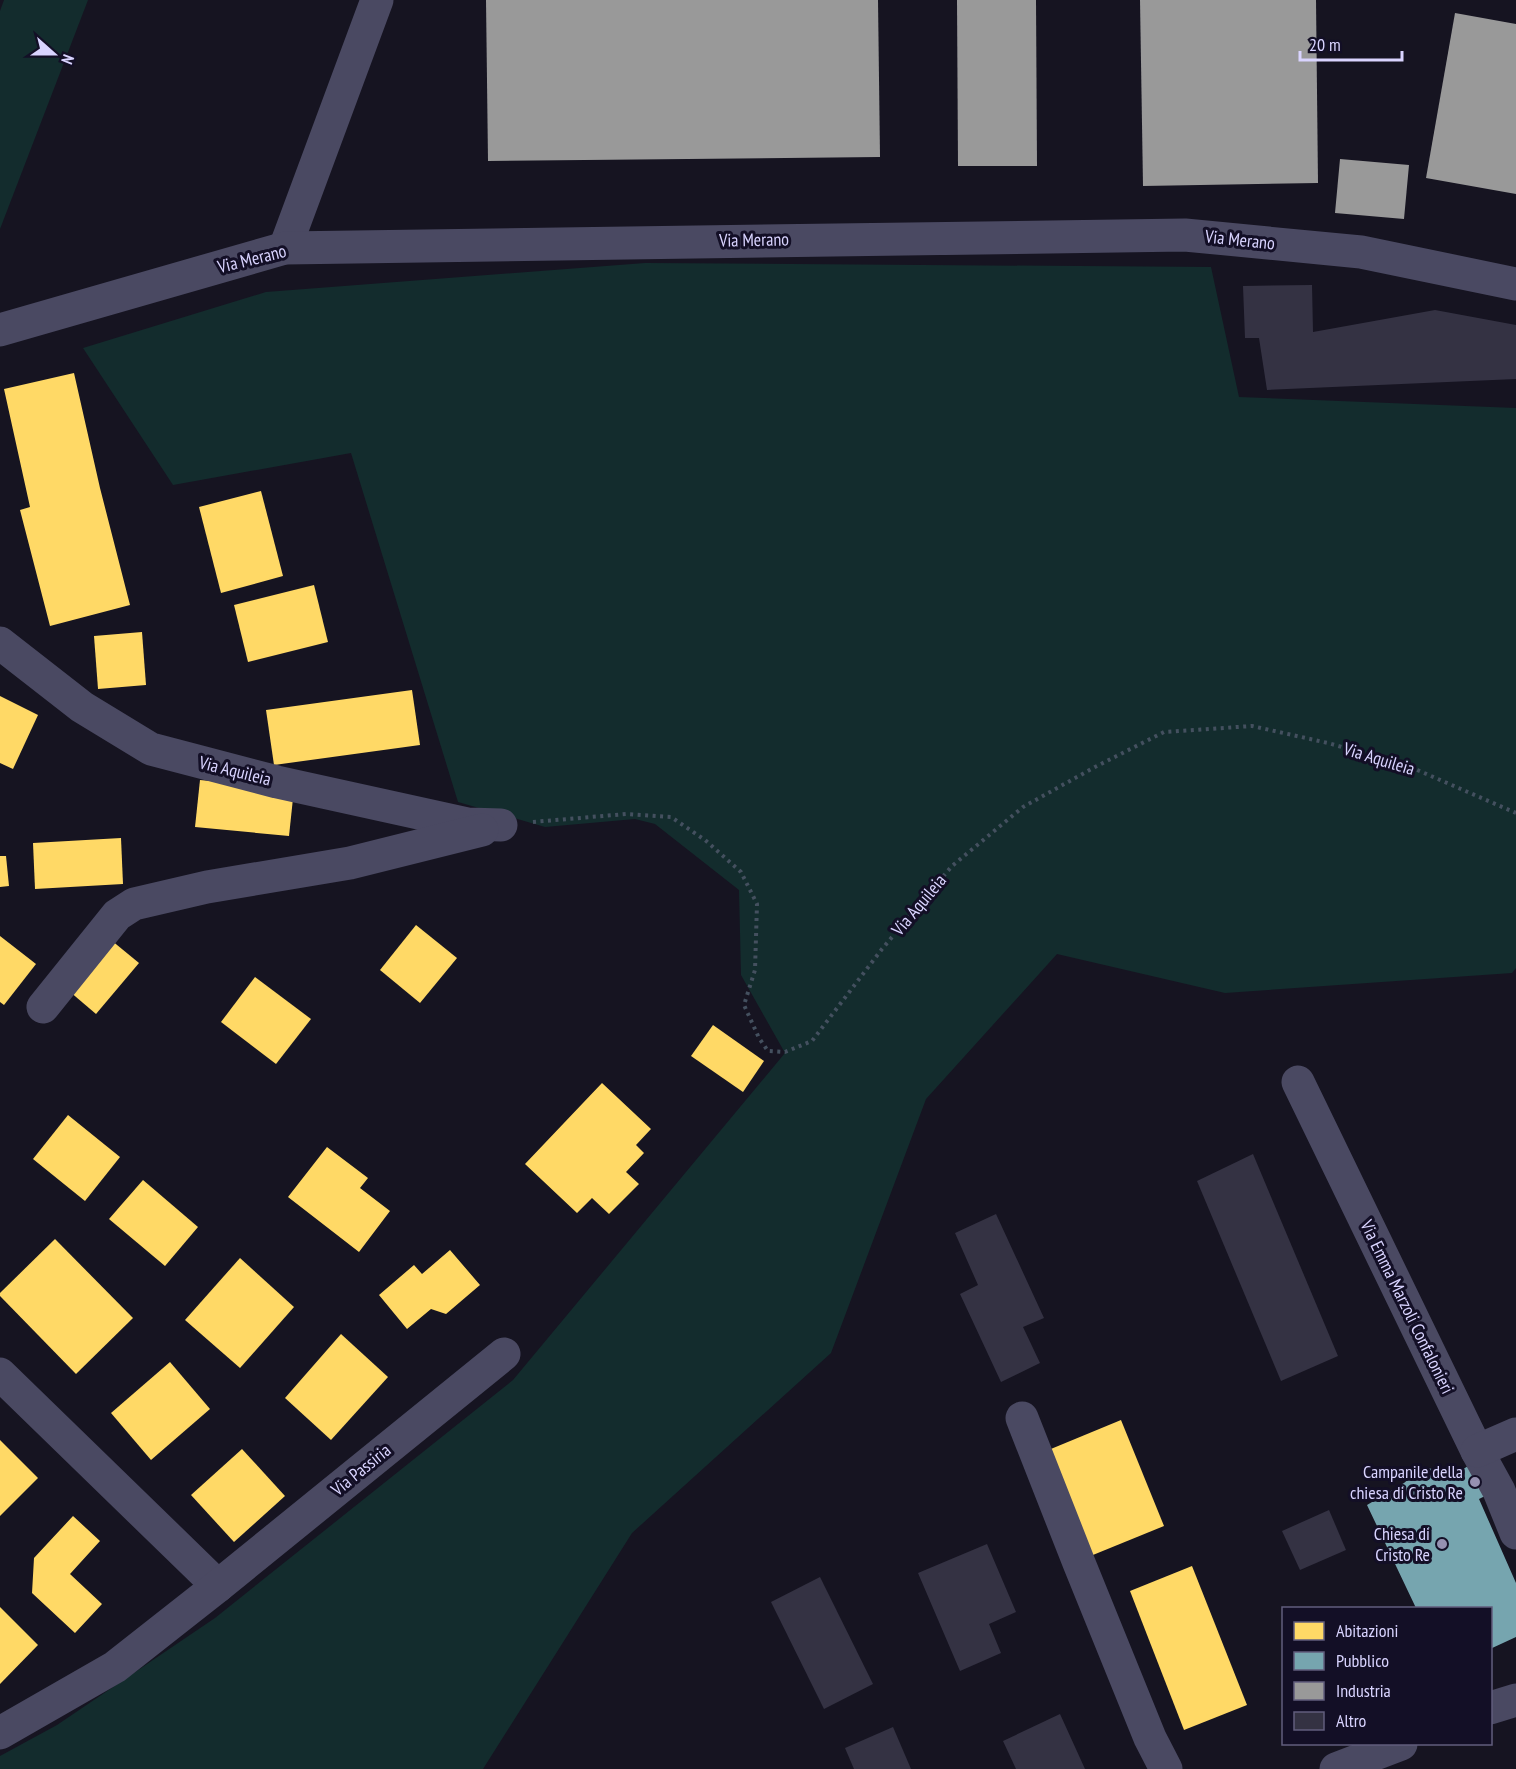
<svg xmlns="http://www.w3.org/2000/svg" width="1516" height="1769" font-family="'PT Sans Narrow',sans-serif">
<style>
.green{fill:#132c2d}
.homes{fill:#ffd966}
.public{fill:#76a5af}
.industry{fill:#999}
.building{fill:#343243}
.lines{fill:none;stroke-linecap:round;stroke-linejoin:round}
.path{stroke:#44505f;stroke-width:4;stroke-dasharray:3 4.5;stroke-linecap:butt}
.minor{stroke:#4a4962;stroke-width:33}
.tertiary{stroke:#4a4962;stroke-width:33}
.poi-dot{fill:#9591b1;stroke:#130f26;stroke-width:2}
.labels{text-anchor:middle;stroke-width:6;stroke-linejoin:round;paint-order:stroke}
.street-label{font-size:18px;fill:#d9d4ff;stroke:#130f26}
.poi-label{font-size:18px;fill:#d9d4ff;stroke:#130f26;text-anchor:end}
</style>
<rect width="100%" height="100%" fill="#161421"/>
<g class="green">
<path d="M4 0H88L0 229V11Z"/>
<path d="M645 263 1211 267 1239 397 1516 408V968L1512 973 1225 993 1057 954 926 1099 831 1353 632 1533 483 1769H0V1756L57 1725 215 1618 513 1380 785 1053 741 975 739 890 655 824 635 819 545 827 458 802 351 453 173 485 83 348 266 292Z"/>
</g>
<g class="homes">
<path d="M74 373 100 488 130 605 50 626 20 510 30 507 4 389Z"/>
<path d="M261 491 283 576 221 593 199 507Z"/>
<path d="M314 585 328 642 248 662 234 605Z"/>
<path d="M142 632 146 685 98 689 94 636Z"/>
<path d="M412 690 420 745 274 765 266 710Z"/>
<path d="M0 696 38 715 13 769 0 763Z"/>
<path d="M200 780 294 789 289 836 195 827Z"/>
<path d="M121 838 123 884 35 889 33 843Z"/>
<path d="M0 856H6L9 886 0 887Z"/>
<path d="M416 925 457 958 420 1003 380 970Z"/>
<path d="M0 936 36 964 4 1005 0 1002Z"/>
<path d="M111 940 139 963 96 1014 69 991Z"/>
<path d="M255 977 311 1019 276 1064 221 1022Z"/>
<path d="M713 1025 764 1061 743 1092 691 1056Z"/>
<path d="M602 1083 651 1129 636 1145 644 1153 626 1172 639 1184 609 1214 592 1198 577 1213 525 1164Z"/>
<path d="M68 1115 120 1157 85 1201 33 1159Z"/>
<path d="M327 1147 368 1178 360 1188 390 1211 359 1252 288 1197Z"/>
<path d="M143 1180 198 1227 165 1266 109 1219Z"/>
<path d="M55 1239 133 1318 76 1374 0 1296V1293Z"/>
<path d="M450 1250 480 1285 446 1314 431 1309 407 1329 379 1295 414 1265 422 1274Z"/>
<path d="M240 1258 294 1307 240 1368 185 1320Z"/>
<path d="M341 1334 388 1377 331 1440 285 1398Z"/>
<path d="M170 1362 210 1409 151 1460 111 1413Z"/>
<path d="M1121 1420 1164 1526 1088 1557 1046 1451Z"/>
<path d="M0 1440 38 1478 0 1516Z"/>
<path d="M242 1449 285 1496 234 1542 191 1495Z"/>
<path d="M73 1516 100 1541 70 1574 102 1604 75 1633 32 1593 34 1558Z"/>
<path d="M1192 1566 1247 1705 1184 1730 1130 1591Z"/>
<path d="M0 1607 38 1645 0 1684Z"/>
</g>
<path class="public" d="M1478 1460 1495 1491 1479 1499 1516 1583V1637L1490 1649V1608H1416L1367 1505 1404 1483 1423 1467 1455 1474Z"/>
<g class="industry">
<path d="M486 0H878L880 157 488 161Z"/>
<path d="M957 0H1036L1037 166H958Z"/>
<path d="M1140 0H1316L1318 183 1143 186Z"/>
<path d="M1455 13 1516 24V194L1426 178Z"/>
<path d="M1340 159 1409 165 1404 219 1335 213Z"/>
</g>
<g class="building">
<path d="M1312 285 1313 332 1435 310 1516 325V379L1267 390 1259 338H1245L1243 286Z"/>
<path d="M1253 1154 1338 1356 1281 1381 1197 1181Z"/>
<path d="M996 1214 1044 1318 1023 1327 1040 1363 1001 1382 960 1294 978 1285 955 1233Z"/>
<path d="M1329 1510 1346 1550 1300 1570 1282 1531Z"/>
<path d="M987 1544 1016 1612 989 1624 1001 1653 960 1671 918 1573Z"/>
<path d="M820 1577 873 1684 824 1709 771 1602Z"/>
<path d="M1060 1714 1085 1769H1016L1003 1741Z"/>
<path d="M893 1727 911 1769H854L845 1748Z"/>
</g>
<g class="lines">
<path class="path" d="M533 822 626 814 671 817 705 840 741 872 757 904 755 970 744 1005 759 1038 768 1051 785 1052 812 1041 882 949 952 866 1023 807 1095 767 1164 732 1252 726 1328 743 1408 766 1516 813"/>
<g class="minor">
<path d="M285 248 377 0"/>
<path d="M0 643 82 707 151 749 277 782 468 824 501 825"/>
<path d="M43 1007 117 915 134 904 207 887 350 863 482 830"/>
<path d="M1298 1082 1477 1451 1499 1491 1516 1533"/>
<path d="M0 1374 218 1586"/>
<path d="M1022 1418 1079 1563 1150 1738 1166 1769"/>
<path d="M1477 1451 1516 1434"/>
<path d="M1490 1708 1516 1700"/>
<path d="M0 1733 115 1667 218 1586 504 1354"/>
<path d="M1336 1769 1401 1744"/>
</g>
<path class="tertiary" d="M0 330 285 248 1185 235 1361 252 1516 284"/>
</g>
<g class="poi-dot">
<circle cx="1475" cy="1482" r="6"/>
<circle cx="1442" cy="1544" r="6"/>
</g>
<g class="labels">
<g class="street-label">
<text transform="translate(754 240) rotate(-1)" y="6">Via Merano</text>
<text transform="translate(1240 240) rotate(6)" y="6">Via Merano</text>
<text transform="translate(252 259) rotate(-14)" y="6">Via Merano</text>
<text transform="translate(1379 759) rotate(17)" y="6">Via Aquileia</text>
<text transform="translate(235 771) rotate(14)" y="6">Via Aquileia</text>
<text transform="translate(919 905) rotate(-50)" y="6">Via Aquileia</text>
<text transform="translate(1407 1307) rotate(64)" y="6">Via Emma Marzoli Confalonieri</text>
<text transform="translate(361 1470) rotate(-39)" y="6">Via Passiria</text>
</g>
<g class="poi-label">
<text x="1463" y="1478">Campanile della<tspan x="1463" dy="21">chiesa di Cristo Re</tspan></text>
<text x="1430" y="1540">Chiesa di<tspan x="1430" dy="21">Cristo Re</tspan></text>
</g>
</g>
<rect x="1282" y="1607" width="210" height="138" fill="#130f26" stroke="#625e7d" stroke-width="1.5"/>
<rect x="1294" y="1622" width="30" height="18" fill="#ffd966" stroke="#625e7d" stroke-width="1.5"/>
<text x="1336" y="1637" font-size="18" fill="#d9d4ff">Abitazioni</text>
<rect x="1294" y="1652" width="30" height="18" fill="#76a5af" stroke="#625e7d" stroke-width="1.5"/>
<text x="1336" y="1667" font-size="18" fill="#d9d4ff">Pubblico</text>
<rect x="1294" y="1682" width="30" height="18" fill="#999999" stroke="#625e7d" stroke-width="1.5"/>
<text x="1336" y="1697" font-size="18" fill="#d9d4ff">Industria</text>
<rect x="1294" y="1712" width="30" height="18" fill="#343243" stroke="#625e7d" stroke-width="1.5"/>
<text x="1336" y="1727" font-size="18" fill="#d9d4ff">Altro</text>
<g transform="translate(54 54) rotate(111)" stroke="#130f26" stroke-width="4.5" paint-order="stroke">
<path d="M0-4.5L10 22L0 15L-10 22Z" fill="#d9d4ff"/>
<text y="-9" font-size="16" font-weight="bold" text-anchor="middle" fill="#d9d4ff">N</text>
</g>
<path d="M1300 51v9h102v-9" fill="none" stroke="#d9d4ff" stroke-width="3"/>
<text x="1309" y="51" font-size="18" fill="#d9d4ff" stroke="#130f26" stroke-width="4.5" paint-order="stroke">20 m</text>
</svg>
